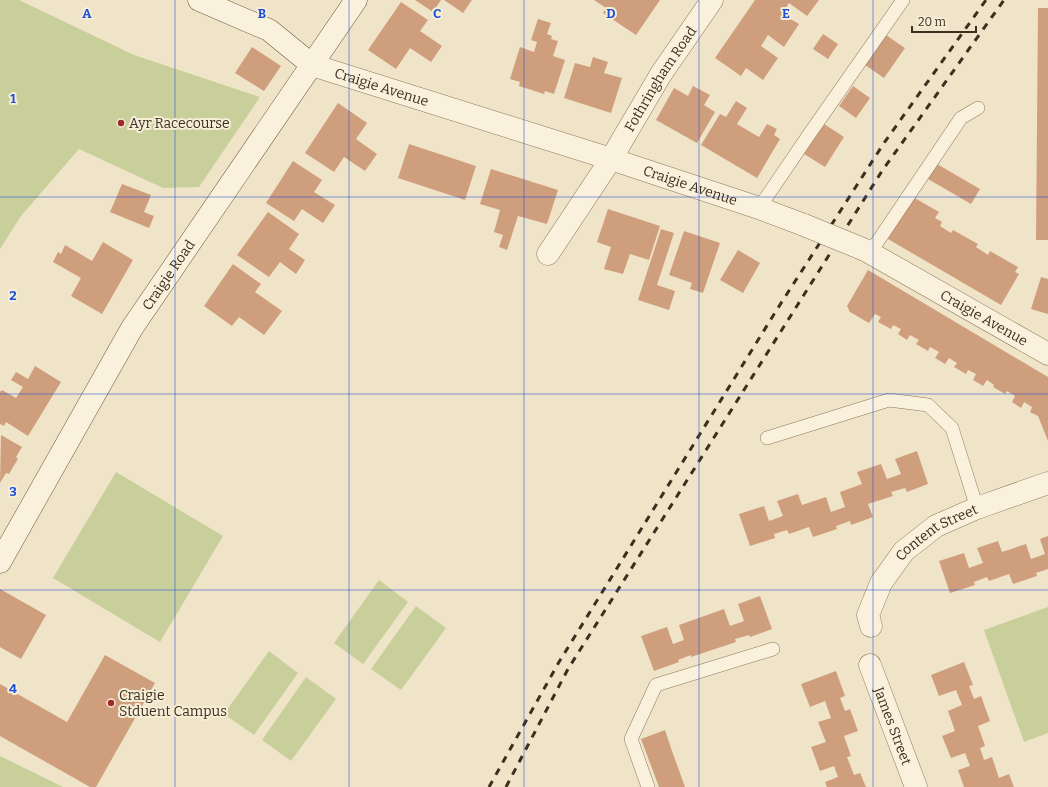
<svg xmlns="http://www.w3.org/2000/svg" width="1048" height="787" font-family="Bitter,serif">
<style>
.green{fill:#c9cf9b}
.building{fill:#cf9f7d}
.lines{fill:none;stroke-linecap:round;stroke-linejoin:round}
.lane-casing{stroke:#8d765c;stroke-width:14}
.street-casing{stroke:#8d765c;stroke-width:23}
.secondary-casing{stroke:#6f573f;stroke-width:23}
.lane{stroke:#faf1dc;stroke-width:13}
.street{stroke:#faf1dc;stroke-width:22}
.secondary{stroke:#faf1dc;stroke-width:22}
.rail{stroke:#3d2e20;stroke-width:3;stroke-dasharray:7 7;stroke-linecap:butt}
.street-bridge-casing{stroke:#8d765c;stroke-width:23;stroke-linecap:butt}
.street-bridge{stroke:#faf1dc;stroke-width:22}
.grid{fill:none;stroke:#1d4ed8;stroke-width:1;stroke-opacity:0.55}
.poi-dot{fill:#9e2a2b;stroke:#f7eed8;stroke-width:1.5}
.labels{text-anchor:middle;stroke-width:4;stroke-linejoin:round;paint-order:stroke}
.street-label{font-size:14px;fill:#3d2e20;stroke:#f7eed8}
.poi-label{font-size:14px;fill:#3d2e20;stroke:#f7eed8;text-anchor:start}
.grid-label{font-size:13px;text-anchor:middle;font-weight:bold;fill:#1d4ed8;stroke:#f7eed8;stroke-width:4;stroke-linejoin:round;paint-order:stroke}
</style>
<rect width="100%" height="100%" fill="#f0e4c8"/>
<g class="green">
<path d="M0 0H19L134 55 260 97 199 187 163 188 79 149 21 216 0 249Z"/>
<path d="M116 472 223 536 160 642 53 578Z"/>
<path d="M379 580 408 602 363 664 334 643Z"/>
<path d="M416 606 446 628 401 690 371 669Z"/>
<path d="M1048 607V733L1024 742 984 630Z"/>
<path d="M269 651 298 673 254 735 224 714Z"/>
<path d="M306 677 336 699 291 761 262 740Z"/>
<path d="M0 756 63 787H0Z"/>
</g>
<g class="building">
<path d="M415 0H441L433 12Z"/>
<path d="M444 0H472L463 13Z"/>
<path d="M594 0H660L636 35 603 13 606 8Z"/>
<path d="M755 0H819L807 16 789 3 782 14 799 24 784 47 768 35 761 46 778 58 763 80 746 68 741 76 715 58Z"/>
<path d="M401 2 428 20 420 31 442 46 431 62 410 48 396 69 368 50Z"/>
<path d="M1038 8H1048V240H1036Z"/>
<path d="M538 19 551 23 547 34 552 36 551 39 558 41 553 56 565 60 554 94 545 91 544 94 519 86 520 82 510 79 520 47 534 52 537 42 531 40Z"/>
<path d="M883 33 905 48 884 78 862 63Z"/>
<path d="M823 34 838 44 828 59 813 49Z"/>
<path d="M252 47 281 66 264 91 235 73Z"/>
<path d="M593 57 608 62 604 73 622 78 611 113 564 98 575 63 590 67Z"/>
<path d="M693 86 710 95 704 105 715 112 697 143 656 120 674 88 688 96Z"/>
<path d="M853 86 870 98 856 118 839 106Z"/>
<path d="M736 101 747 108 737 124 759 137 767 124 777 129 774 135 780 139 757 178 701 145 720 114 726 117Z"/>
<path d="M338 103 367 123 356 139 377 154 365 171 344 157 334 172 305 153Z"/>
<path d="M821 122 844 137 825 167 801 152Z"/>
<path d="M409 144 476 166 465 200 398 178Z"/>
<path d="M293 161 322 180 314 192 335 205 323 223 302 209 294 221 266 203Z"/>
<path d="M937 164 980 189 971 204 928 179Z"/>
<path d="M491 169 558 190 547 224 518 216 507 250 499 247 503 235 494 232 500 210 480 204Z"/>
<path d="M122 184 151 195 144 212 154 216 149 228 110 212Z"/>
<path d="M913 197 939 212 935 218 942 222 940 226 951 233 953 230 978 244 976 247 988 255 990 251 1018 267 1015 272 1019 274 1001 305 888 239Z"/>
<path d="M608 209 660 226 649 260 630 254 623 274 604 269 611 247 597 242Z"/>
<path d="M268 212 299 234 289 249 305 260 296 274 280 262 269 277 237 255Z"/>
<path d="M661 229 674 233 657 285 675 291 669 310 638 300Z"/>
<path d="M684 231 720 243 703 293 690 289 692 283 669 275Z"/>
<path d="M103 242 133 260 102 314 71 296 81 278 53 262 58 252 61 254 65 245 92 261Z"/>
<path d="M738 250 760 263 743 293 720 280Z"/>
<path d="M233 264 261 284 255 292 282 311 264 335 239 317 232 326 204 306Z"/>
<path d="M868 270 1048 377V441L1038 416 1030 412 1032 407 1024 402 1021 408 1012 402 1015 396 1007 391 1005 394 993 387 994 385 987 380 983 386 973 380 976 374 968 370 966 374 954 367 957 363 949 358 945 364 935 358 939 352 930 347 928 351 916 344 919 340 910 335 907 340 898 334 901 329 893 325 891 329 878 322 881 317 875 314 869 323 850 312 847 306Z"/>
<path d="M1041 277 1048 279V314L1031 309Z"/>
<path d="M35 366 61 382 28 436 6 422 4 426 0 424V392L2 390 16 398 23 387 11 380 16 372 28 379Z"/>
<path d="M1 435 22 447 16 457 18 459 13 467 9 474 6 473 0 483Z"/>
<path d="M917 451 928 484 907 492 905 488 891 492 893 496 868 504 873 517 851 525 850 521 836 526 837 529 813 537 809 527 789 534 787 530 774 534 775 538 750 546 739 514 764 506 769 521 783 516 777 501 798 494 802 505 826 497 831 512 845 507 840 492 862 484 857 472 881 464 887 479 901 474 895 459Z"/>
<path d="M1048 536V569L1036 573 1037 576 1013 584 1009 574 989 581 987 577 974 582 975 585 950 593 939 561 964 553 969 568 983 563 977 548 998 541 1002 552 1026 544 1031 559 1045 554 1040 539Z"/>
<path d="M0 589 46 615 21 659 0 647Z"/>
<path d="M760 596 772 629 750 637 749 635 735 639 736 642 691 657V655L678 660 679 662 654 671 641 636 667 627 673 644 684 640 679 625 724 609 730 626 744 621 738 604Z"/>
<path d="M105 655 155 683 96 787H90L0 736V684L67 722Z"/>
<path d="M964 662 973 685 969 686 974 699 981 696 990 721 978 726 985 746 980 748 984 760 992 757 999 778 1009 774 1014 787H964L958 770 970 766 965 753 951 758 942 736 955 731 948 711 962 705 956 690 939 696 931 675Z"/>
<path d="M836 671 845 696 840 698 845 711 850 709 858 731 844 736 851 756 847 757 854 775 860 773 866 787H827L825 782 838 777 834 766 820 771 811 747 826 742 818 722 831 718 825 701 810 707 801 684Z"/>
<path d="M665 730 672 751 685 787H659L641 739Z"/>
</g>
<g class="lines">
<defs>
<g id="lane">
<path d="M759 208 808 136 903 0"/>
<path d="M870 253 961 118 978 108"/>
<path d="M767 438 889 400 928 405 952 428 977 508"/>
<path d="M648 787 631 739 656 685 773 649"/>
</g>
<g id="street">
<path id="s1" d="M312 65 611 159 759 208 804 225"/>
<path id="s2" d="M865 250 1048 354"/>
<path id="s3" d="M548 254 611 159 661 74 712 0"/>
<path id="s4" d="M871 626 868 615 881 583 904 551 936 526 977 508 1048 483"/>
<path id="s5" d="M870 665 916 787"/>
</g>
<g id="secondary">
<path d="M199 0 269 30 312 65"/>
<path id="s6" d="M0 562 132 328 356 0"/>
</g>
</defs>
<use href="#lane" class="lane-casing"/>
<use href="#street" class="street-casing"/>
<use href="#secondary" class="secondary-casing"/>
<use href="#lane" class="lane"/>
<use href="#street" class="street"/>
<use href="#secondary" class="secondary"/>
<g class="rail">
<path d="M489 787 559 662 776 311 884 143 986 0"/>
<path d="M506 787 568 669 882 171 1004 0"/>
</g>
<defs>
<path id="street-bridge" d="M804 225 865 250"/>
</defs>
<use href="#street-bridge" class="street-bridge-casing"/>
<use href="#street-bridge" class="street-bridge"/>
</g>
<path class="grid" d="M175 0V787M349 0V787M524 0V787M699 0V787M873 0V787M0 197H1048M0 394H1048M0 590H1048"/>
<g class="poi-dot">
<circle cx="121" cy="123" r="4"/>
<circle cx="111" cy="703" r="4"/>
</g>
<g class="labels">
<g class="street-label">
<text dy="5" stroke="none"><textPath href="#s3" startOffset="208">Fothringham Road</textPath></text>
<text dy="5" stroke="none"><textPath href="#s1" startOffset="73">Craigie Avenue</textPath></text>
<text dy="5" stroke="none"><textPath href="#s1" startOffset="397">Craigie Avenue</textPath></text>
<text dy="5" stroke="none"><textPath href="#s6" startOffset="333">Craigie Road</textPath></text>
<text dy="5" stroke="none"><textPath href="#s2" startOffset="137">Craigie Avenue</textPath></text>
<text dy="5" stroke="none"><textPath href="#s4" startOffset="123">Content Street</textPath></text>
<text dy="5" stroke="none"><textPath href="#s5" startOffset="65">James Street</textPath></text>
</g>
<g class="poi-label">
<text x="129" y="128">Ayr Racecourse</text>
<text x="119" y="700">Craigie<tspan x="119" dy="16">Stduent Campus</tspan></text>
</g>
</g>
<g class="grid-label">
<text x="87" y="18">A</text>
<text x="262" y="18">B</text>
<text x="437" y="18">C</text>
<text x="611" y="18">D</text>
<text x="786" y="18">E</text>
<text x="13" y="103">1</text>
<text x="13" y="300">2</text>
<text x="13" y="496">3</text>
<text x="13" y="693">4</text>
</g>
<path d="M912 26v6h64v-6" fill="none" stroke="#3d2e20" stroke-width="2"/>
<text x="918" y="26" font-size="12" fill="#3d2e20" stroke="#f7eed8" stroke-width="3" paint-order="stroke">20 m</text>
</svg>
